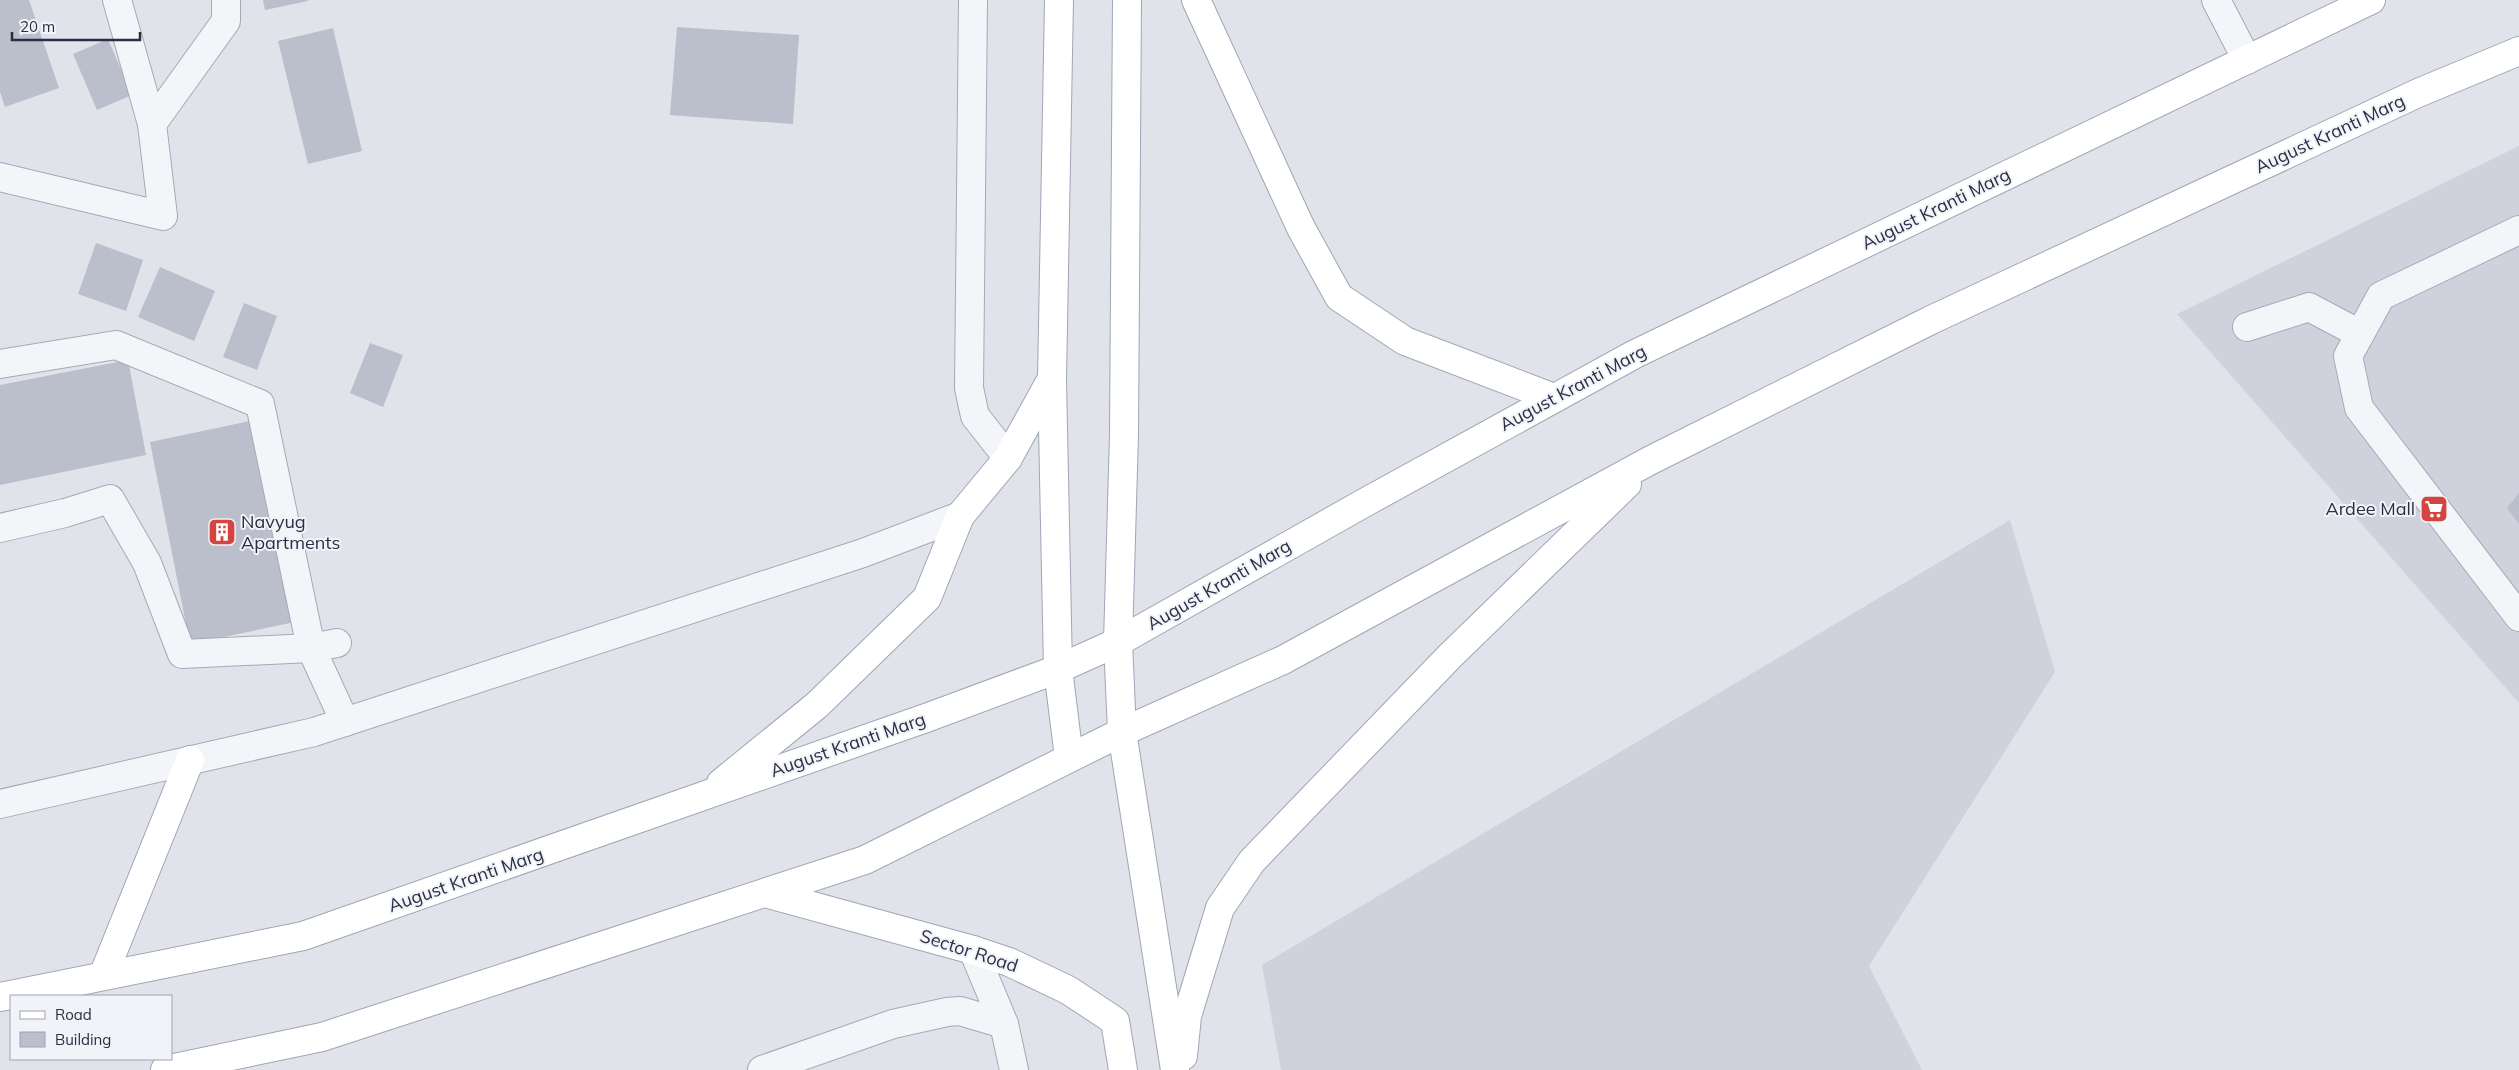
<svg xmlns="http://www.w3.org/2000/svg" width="2519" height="1070" font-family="Mulish,sans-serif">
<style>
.built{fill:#cfd2dd}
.building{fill:#bbbecb}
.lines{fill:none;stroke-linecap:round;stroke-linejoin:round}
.minor-casing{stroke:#a6a9b5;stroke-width:30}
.major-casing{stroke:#a0a5b7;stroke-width:30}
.minor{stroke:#f4f5f9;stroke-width:28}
.major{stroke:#fff;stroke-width:28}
.labels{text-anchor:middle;stroke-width:4;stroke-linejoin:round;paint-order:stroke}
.street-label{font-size:18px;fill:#292e43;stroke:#f1f3f8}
.poi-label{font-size:18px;fill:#292e43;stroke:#f1f3f8;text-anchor:end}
</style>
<rect width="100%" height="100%" fill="#e1e3eb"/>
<g class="built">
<path d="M2519 146V703L2177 314Z"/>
<path d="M2010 520 2055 672 1869 966 1922 1070H1281L1262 965Z"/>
</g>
<g class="building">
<path d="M0 0H29L59 88 5 107 0 92Z"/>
<path d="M263 0H308V1L265 10Z"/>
<path d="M677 27 799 35 793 124 670 115Z"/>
<path d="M333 28 362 151 308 164 278 41Z"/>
<path d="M108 39 132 95 97 110 73 54Z"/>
<path d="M96 243 143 260 126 311 78 294Z"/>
<path d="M160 267 215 291 194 341 138 317Z"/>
<path d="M244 303 277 316 257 370 223 357Z"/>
<path d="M370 343 403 355 383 407 350 393Z"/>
<path d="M128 360 146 455 0 485V385Z"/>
<path d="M255 420 295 622 190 644 150 442Z"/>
<path d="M2519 493V524L2507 508Z"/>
</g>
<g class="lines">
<defs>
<g id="minor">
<path d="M973 0 969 388 975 416 1008 458"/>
<path d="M2216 0 2247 60"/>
<path d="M152 124 226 21V0"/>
<path d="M0 177 163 216 152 124 117 0"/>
<path d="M2519 230 2381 296 2348 356 2359 408 2519 617"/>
<path d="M2247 327 2309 307 2360 334"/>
<path d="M0 364 116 345 260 404 311 648 345 722"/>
<path d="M0 528 65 513 110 499 147 563 182 654 311 648 337 643"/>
<path d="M0 804 314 732 863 553 960 516"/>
<path d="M973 950 1004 1024 1014 1070"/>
<path d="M762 1070 893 1024 947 1012 960 1011 1004 1024"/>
</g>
<g id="major">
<path d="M1059 0 1052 379 1058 669 1069 758"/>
<path d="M1127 0 1124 434 1118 642 1122 732 1175 1070"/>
<path d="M1196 0 1301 228 1339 297 1405 341 1554 398"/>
<path d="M721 783 817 705 927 598 960 516 1008 458 1051 380"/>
<path d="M765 893 973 950 1009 962 1068 990 1115 1021 1123 1070"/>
<path d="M103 976 190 760"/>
<path d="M0 997 303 936 926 718 1058 669 1118 642 1364 503 1635 354 2371 0"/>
<path d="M1183 1056 1187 1016 1220 908 1252 861 1450 656 1627 484"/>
<path d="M165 1070 322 1037 865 860 1122 732 1283 660 1651 460 1931 320 2418 93 2519 51"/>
</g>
</defs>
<use href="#minor" class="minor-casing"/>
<use href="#major" class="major-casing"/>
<use href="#minor" class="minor"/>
<use href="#major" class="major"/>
</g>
<defs>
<symbol id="supermarket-square" viewBox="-11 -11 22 22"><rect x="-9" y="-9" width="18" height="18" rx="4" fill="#d44542" stroke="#f1f3f8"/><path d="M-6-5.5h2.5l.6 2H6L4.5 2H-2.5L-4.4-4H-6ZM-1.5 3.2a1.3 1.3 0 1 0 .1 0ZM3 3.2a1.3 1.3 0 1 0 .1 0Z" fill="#fff"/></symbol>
<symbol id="building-square" viewBox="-11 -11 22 22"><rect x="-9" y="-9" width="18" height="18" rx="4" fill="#d44542" stroke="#f1f3f8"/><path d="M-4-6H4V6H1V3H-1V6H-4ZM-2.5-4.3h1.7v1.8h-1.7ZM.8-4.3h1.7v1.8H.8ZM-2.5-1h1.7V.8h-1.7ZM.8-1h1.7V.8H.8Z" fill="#fff"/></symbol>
</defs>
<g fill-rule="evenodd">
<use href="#supermarket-square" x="2418" y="493" width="32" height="32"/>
<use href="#building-square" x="206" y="516" width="32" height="32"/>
</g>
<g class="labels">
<g class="street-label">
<text transform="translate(2330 134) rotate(-25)" y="6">August Kranti Marg</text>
<text transform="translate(1936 209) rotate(-26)" y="6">August Kranti Marg</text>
<text transform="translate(1573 388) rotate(-28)" y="6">August Kranti Marg</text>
<text transform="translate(1219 585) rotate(-30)" y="6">August Kranti Marg</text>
<text transform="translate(848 745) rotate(-19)" y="6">August Kranti Marg</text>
<text transform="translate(466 880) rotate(-19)" y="6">August Kranti Marg</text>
<text transform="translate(969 951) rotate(18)" y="6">Sector Road</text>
</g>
<g class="poi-label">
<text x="2415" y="515">Ardee Mall</text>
<text x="241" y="528" text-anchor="start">Navyug<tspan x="241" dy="21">Apartments</tspan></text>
</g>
</g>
<rect x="10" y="995" width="162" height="65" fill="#f1f3f8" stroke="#a1a4b0"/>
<rect x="20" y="1011" width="25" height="8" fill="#ffffff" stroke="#a1a4b0"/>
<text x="55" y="1020" font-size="15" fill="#292e43">Road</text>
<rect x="20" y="1032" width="25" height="15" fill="#bbbecb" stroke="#a1a4b0"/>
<text x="55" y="1045" font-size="15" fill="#292e43">Building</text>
<path d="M12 32v8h128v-8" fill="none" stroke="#292e43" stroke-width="2.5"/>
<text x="20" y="32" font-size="15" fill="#292e43" stroke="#f1f3f8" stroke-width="4" paint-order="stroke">20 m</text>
</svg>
